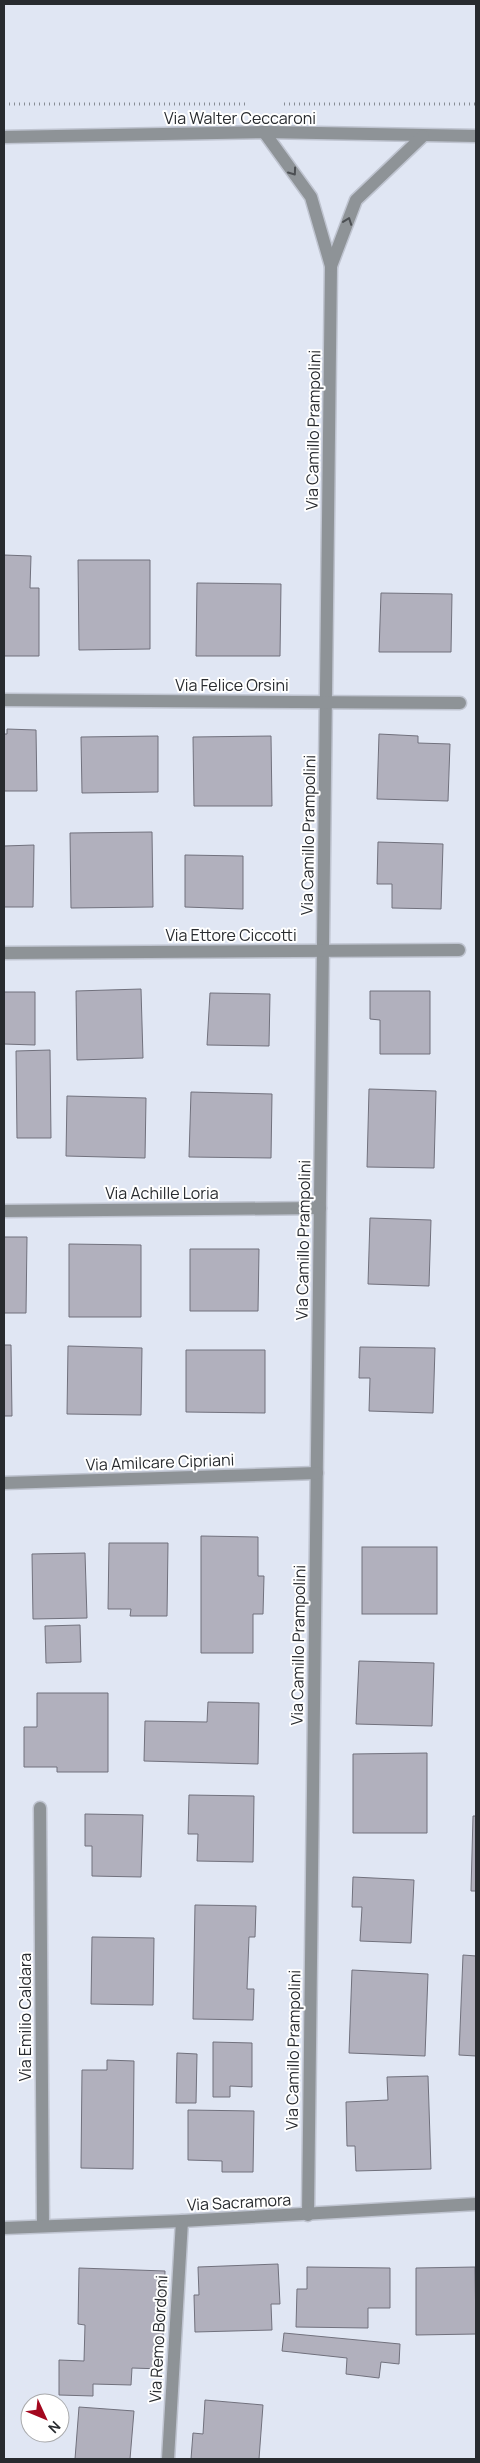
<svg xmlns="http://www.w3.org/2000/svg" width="480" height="2463" font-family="Manrope,sans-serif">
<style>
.building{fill:#b1b0bd;stroke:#71717d}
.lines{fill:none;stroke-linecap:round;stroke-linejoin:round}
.minor-casing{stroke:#bfc4d0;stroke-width:15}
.path{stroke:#888d95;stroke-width:3;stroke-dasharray:1 4;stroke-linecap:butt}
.minor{stroke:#8e9397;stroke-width:12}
.oneway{stroke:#4c4f53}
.labels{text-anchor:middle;stroke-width:4;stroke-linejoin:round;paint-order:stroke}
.street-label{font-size:16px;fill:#282b2f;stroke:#fff}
</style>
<rect width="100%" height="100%" fill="#e0e6f3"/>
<g class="building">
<path d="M4 555 31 556 30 588H39V656H4Z"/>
<path d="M78 560H150V649L79 650Z"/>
<path d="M197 583 281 584 280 656H196Z"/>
<path d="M381 593 452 594 451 652H379Z"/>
<path d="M7 729 36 730 37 791H4V734H7Z"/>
<path d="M379 734 418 736V743L450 744 448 801 377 799Z"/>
<path d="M158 736V792L82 793 81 737Z"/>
<path d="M271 736 272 806H194L193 737Z"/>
<path d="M152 832 153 907 71 908 70 833Z"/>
<path d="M378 842 443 844 441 909 392 908V884H377Z"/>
<path d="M34 845 33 907H4V846Z"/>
<path d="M185 855 243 856V909L185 907Z"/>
<path d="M141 989 143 1058 77 1060 76 991Z"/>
<path d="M370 991H430V1054H380V1020L370 1019Z"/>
<path d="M4 992H35V1045L4 1044Z"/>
<path d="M210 993 270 994 269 1046 207 1045Z"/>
<path d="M50 1050 51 1138H17L16 1051Z"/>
<path d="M369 1089 436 1091 434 1168 367 1167Z"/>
<path d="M191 1092 272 1094 271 1158 189 1157Z"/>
<path d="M67 1096 146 1098 145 1158 66 1156Z"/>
<path d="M370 1218 431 1220 429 1286 368 1284Z"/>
<path d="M4 1237H27L26 1313H4Z"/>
<path d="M69 1244 141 1245V1317H69Z"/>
<path d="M190 1249H259L258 1311H190Z"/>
<path d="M4 1345H11L12 1416H4Z"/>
<path d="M68 1346 142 1348 141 1415 67 1414Z"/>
<path d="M360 1347 435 1348 433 1413 369 1411 370 1378H359Z"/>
<path d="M186 1350H265V1413L186 1412Z"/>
<path d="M201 1536 258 1537V1576H264L263 1614H253V1653H201Z"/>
<path d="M109 1543H168L167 1616H130L131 1609H108Z"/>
<rect x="362" y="1547" width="75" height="67"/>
<path d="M85 1553 87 1618 33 1619 32 1554Z"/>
<path d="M80 1625 81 1662 46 1663 45 1626Z"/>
<path d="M359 1661 434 1663 432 1726 356 1724Z"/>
<path d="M37 1693H108V1772H57V1767H24V1727H37Z"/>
<path d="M208 1702 259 1703 258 1764 144 1761 145 1721 207 1722Z"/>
<path d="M427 1753V1833H353V1754Z"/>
<path d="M189 1795 254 1796 253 1862 197 1861 198 1834H188Z"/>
<path d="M85 1814 143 1815 141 1877 92 1876V1846H85Z"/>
<path d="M473 1816H476V1891H471Z"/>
<path d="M353 1877 414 1880 411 1943 360 1941 362 1907H352Z"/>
<path d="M195 1905 256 1906 255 1937H249L247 1989H254L253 2020 193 2019Z"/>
<path d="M92 1937 154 1938 153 2005 91 2004Z"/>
<path d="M463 1955 476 1956V2056L459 2055Z"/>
<path d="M352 1970 428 1974 425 2056 349 2053Z"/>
<path d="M213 2042 252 2043V2087L230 2086V2097H213Z"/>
<path d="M177 2053 197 2054 196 2103H176Z"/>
<path d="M107 2060 134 2061 133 2169 81 2168 82 2070H107Z"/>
<path d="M428 2076 431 2169 356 2171 355 2146H347L346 2102 388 2100 387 2077Z"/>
<path d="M188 2110 254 2111 253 2172H222V2161L188 2160Z"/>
<path d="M278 2264 280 2304H271L272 2330 195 2332 194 2295H199L198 2267Z"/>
<path d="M307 2267 390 2268V2308H368V2328L296 2327 297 2289H307Z"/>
<path d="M475 2267 476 2334 416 2335V2268Z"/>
<path d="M79 2268 165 2271 162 2369 132 2368 131 2385 93 2384V2396L59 2395V2360L84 2361 85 2325 78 2324Z"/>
<path d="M284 2333 400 2344 399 2364 381 2362 379 2378 346 2374 347 2358 282 2351Z"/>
<path d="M205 2400 263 2405 259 2459H191L193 2433 203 2434Z"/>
<path d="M79 2407 134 2411 130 2459H75Z"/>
</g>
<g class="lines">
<defs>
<g id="minor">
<path d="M264 132 311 197 331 266 308 2215"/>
<path d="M4 137 264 132 476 136"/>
<path d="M331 266 356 200 423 136"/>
<path d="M4 700 460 703"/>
<path d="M4 953 459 950"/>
<path d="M4 1211 320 1208"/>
<path d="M4 1483 317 1473"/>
<path d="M40 1808 43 2225"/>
<path d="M4 2228 182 2221 476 2204"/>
<path d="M168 2459 182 2221"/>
</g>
</defs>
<use href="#minor" class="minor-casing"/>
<g class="path">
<path d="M4 104H248"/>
<path d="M284 104H476"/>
</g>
<use href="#minor" class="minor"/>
</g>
<defs><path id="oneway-chevron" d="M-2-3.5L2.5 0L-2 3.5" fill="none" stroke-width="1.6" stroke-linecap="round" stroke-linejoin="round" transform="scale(1.25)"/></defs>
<g class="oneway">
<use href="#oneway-chevron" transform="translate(293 172) rotate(54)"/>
<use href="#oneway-chevron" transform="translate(348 221) rotate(-70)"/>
</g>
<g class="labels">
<g class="street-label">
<text x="240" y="124">Via Walter Ceccaroni</text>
<text transform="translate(313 430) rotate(-89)" y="6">Via Camillo Prampolini</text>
<text x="232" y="691">Via Felice Orsini</text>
<text transform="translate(308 835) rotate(-89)" y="6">Via Camillo Prampolini</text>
<text x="231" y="941">Via Ettore Ciccotti</text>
<text x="162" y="1199">Via Achille Loria</text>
<text transform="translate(303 1240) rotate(-89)" y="6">Via Camillo Prampolini</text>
<text transform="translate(160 1462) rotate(-2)" y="6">Via Amilcare Cipriani</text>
<text transform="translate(298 1645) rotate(-89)" y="6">Via Camillo Prampolini</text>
<text transform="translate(25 2017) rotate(-90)" y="6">Via Emilio Caldara</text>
<text transform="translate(293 2050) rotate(-89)" y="6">Via Camillo Prampolini</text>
<text transform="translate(239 2202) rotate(-3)" y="6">Via Sacramora</text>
<text transform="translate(158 2339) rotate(-87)" y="6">Via Remo Bordoni</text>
</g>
</g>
<rect width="480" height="2463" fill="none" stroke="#282b2f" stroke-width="10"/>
<g transform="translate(45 2418) rotate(134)"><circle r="24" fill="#ffffff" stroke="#a9aaac"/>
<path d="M0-4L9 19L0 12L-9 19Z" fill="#a3071e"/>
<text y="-8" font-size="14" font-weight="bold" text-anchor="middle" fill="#282b2f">N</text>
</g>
</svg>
